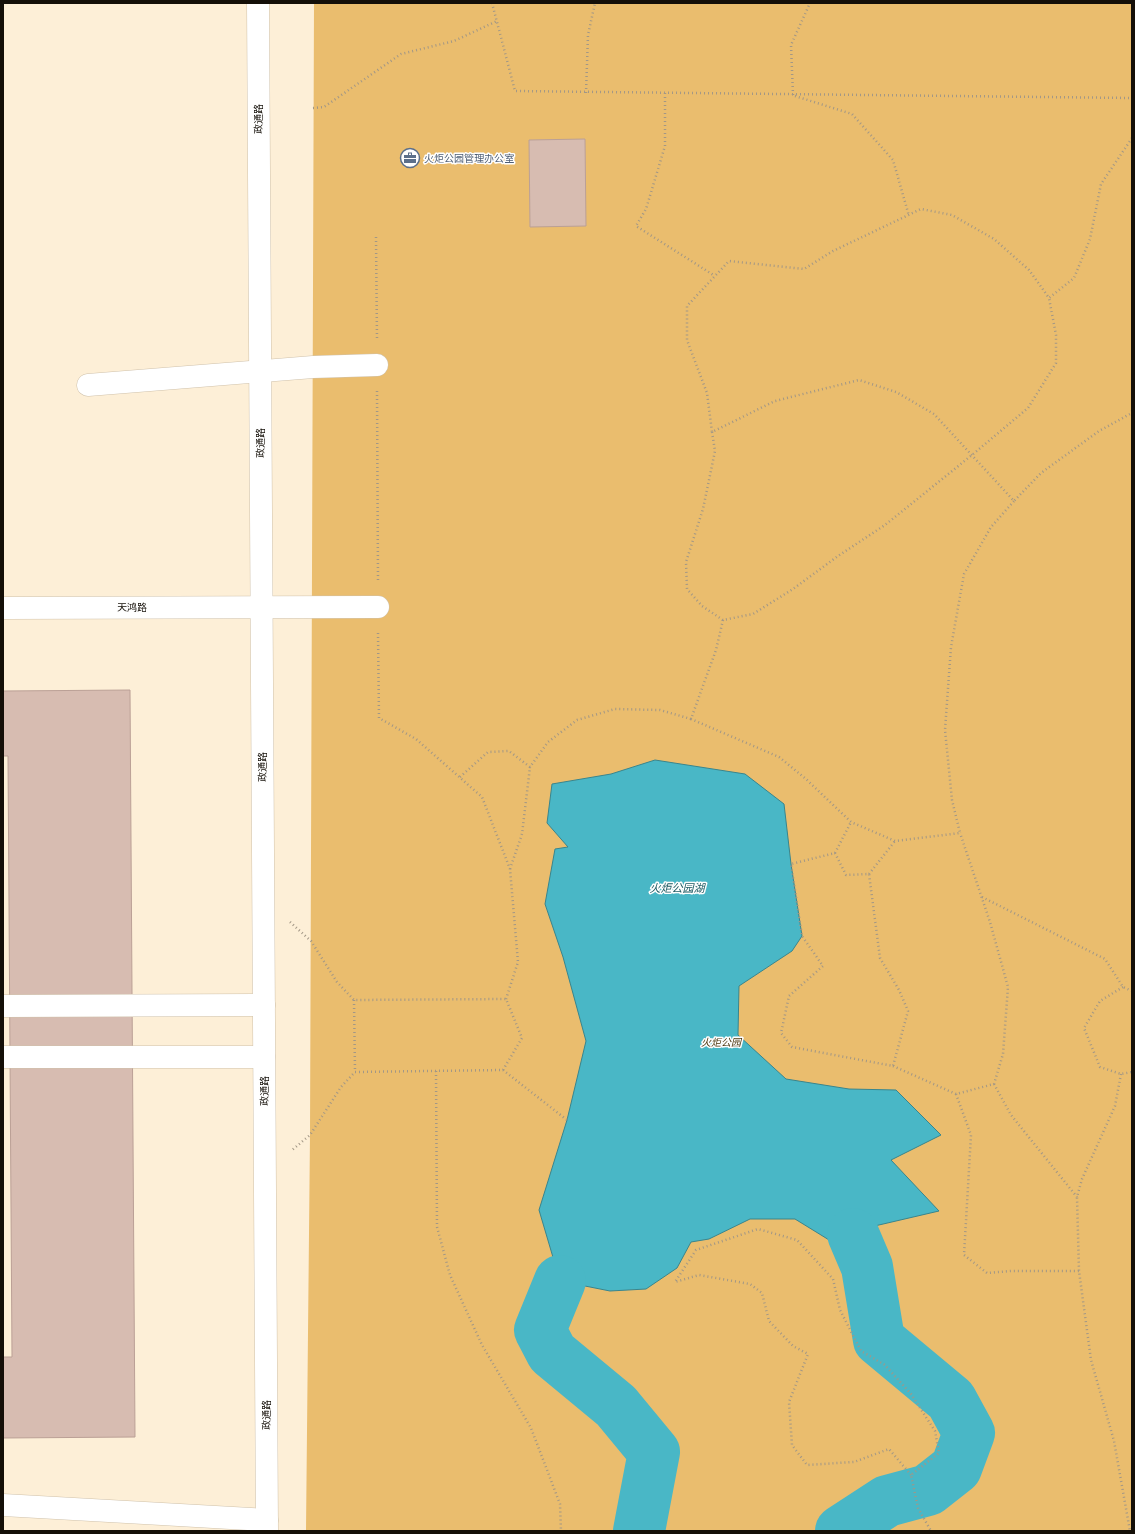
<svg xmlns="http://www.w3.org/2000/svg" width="1135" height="1534" font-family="'Libre Baskerville','Noto Sans SC',serif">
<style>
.green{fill:#eabd6e}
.water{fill:#49b7c6;stroke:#39858d}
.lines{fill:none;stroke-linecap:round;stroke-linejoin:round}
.river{stroke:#49b7c6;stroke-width:52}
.building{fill:#d7bcb1;stroke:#bba096}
.minor-casing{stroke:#d0c2ab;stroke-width:23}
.path{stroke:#a29786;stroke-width:2.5;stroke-dasharray:1 3;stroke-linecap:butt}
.minor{stroke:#fff;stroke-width:22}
.labels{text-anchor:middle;stroke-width:3;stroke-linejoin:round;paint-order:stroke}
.street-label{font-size:10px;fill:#140f08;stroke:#fefefe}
.service-label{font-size:10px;fill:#4e5e75;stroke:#fefefe;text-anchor:start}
.park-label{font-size:10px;font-style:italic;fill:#4b360e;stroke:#fefefe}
.water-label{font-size:11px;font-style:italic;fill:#1c5a62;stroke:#fefefe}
</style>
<rect width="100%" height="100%" fill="#fdefd7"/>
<path class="green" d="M314 3H1132V1531H306L310 1135Z"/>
<path class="water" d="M655 760 745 774 784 804 791 864 802 936 792 951 739 986 738 1035 786 1079 849 1089 896 1090 941 1135 891 1160 939 1211 866 1228 834 1243 795 1219H750L709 1239 691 1242 677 1268 646 1289 610 1291 560 1281 539 1210 567 1120 586 1041 563 957 545 904 555 849 568 847 547 823 552 784 611 774Z"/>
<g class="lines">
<g class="river">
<path d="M560 1281 540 1330 552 1353 616 1406 654 1452 639 1531"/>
<path d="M841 1531 887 1501 928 1490 956 1468 969 1433 951 1400 879 1340 867 1267 853 1234"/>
</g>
</g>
<g class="building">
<path d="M585 139 586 226 530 227 529 140Z"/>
<path d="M130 690 135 1437 3 1438V1357H12L8 756H3V691Z"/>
</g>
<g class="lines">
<defs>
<g id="minor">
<path d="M258 3 267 1531"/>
<path d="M88 385 313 367 377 365"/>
<path d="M3 608 378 607"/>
<path d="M3 1006 264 1005"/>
<path d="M3 1057H264"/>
<path d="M3 1505 267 1520"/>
</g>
</defs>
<use href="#minor" class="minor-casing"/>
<g class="path">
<path d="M492 3 515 91 1132 98"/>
<path d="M586 93 588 35 595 3"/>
<path d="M665 93V146L646 209 636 226 715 276"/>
<path d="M793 95 791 45 810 3"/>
<path d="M795 96 852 114 893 160 909 216"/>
<path d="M313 108 324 107 401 54 454 41 497 21"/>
<path d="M1132 138 1101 184 1090 239 1074 278 1049 298 1029 270 994 239 952 215 921 209 833 251 804 269 729 261 687 306V340L707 393 712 432 775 401 859 380 896 392 934 414 1014 501 1041 473 1099 431 1130 414 1132 411"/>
<path d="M376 237 377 340"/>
<path d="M377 391 378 582"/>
<path d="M712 432 715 451 703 509 686 562 687 589 702 606 723 620 753 614 793 589 838 556 885 525 972 455 1028 408 1056 363V335L1049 298"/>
<path d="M723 620 716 650 691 719 779 757 806 779 851 822 895 841 960 833 952 800 945 730 951 647 964 574 991 527 1014 501"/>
<path d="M378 633 379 718 416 739 482 797 510 869 518 962 506 999"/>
<path d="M460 777 488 752 509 751 530 767 548 742 577 720 615 709 660 710 691 719"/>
<path d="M835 853 846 875 869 874 880 958 899 990 908 1011 893 1066 792 1047 781 1033 789 996 823 966 802 936 791 864 835 853 851 822"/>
<path d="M510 869 522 834 530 767"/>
<path d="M869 874 895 841"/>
<path d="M982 897 1105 959 1123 987 1132 991"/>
<path d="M290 922 311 941 337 982 354 1000 506 999 522 1038 503 1070 355 1072 341 1087 310 1135 291 1151"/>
<path d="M1123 987 1100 1001 1084 1028 1100 1067 1121 1074 1132 1072"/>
<path d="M354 1000 355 1072"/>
<path d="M893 1066 956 1094 994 1084 1003 1054 1008 987 990 922 960 833"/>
<path d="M503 1070 567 1120"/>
<path d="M436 1071 437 1227 450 1275 482 1345 531 1428 560 1504 561 1531"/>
<path d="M1121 1074 1115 1106 1082 1179 1077 1197 1079 1271 1091 1360 1114 1441 1130 1531"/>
<path d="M994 1084 1011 1115 1077 1197"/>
<path d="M956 1094 971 1135 964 1255 987 1273 1011 1271H1079"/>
<path d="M911 1475 889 1449 854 1462 807 1465 792 1445 789 1402 808 1354 793 1346 769 1321 762 1293 750 1284 699 1275 675 1282 696 1250 758 1229 797 1240 833 1279 840 1310 861 1351 885 1365 911 1394 935 1431 939 1453 911 1475 918 1508 931 1531"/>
</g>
<use href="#minor" class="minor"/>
</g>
<defs>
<symbol id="office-ring" viewBox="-11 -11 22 22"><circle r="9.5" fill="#fefefe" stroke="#5c6f8a" stroke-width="1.5"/><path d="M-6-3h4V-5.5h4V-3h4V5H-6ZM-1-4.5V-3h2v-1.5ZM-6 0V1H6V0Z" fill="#5c6f8a"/></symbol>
</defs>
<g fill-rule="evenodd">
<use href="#office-ring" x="399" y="147" width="22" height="22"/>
</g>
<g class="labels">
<g class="street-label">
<text transform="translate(258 119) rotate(-90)" y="4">政通路</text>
<text transform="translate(260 443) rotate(-90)" y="4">政通路</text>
<text x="132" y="611">天鸿路</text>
<text transform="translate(262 767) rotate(-90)" y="4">政通路</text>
<text transform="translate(264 1091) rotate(-90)" y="4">政通路</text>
<text transform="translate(266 1415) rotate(-90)" y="4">政通路</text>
</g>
<g class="service-label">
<text x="424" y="162">火炬公园管理办公室</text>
</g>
<g class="park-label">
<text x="721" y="1046">火炬公园</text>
</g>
<g class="water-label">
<text x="677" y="892">火炬公园湖</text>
</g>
</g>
<rect width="1135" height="1534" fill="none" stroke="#140f08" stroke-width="8"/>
</svg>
